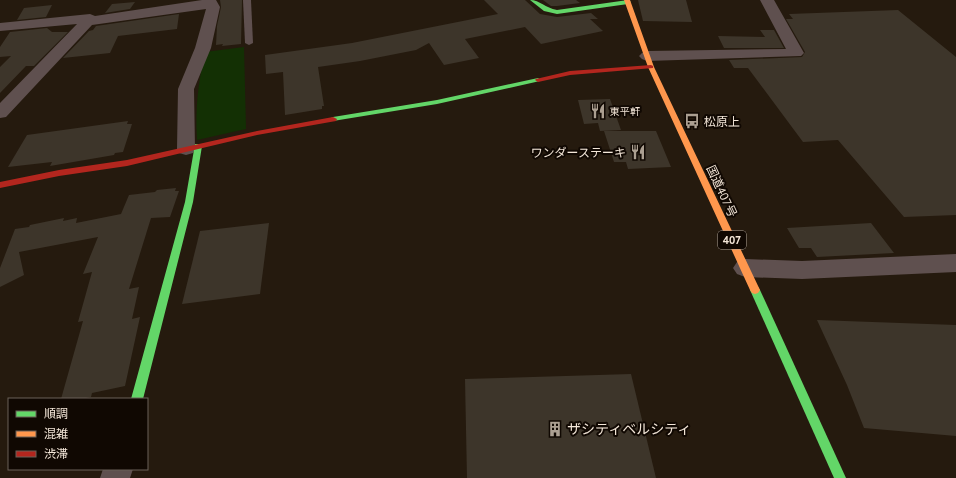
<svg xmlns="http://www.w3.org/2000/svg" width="956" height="478" font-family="'PT Sans','Noto Sans JP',sans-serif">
<rect width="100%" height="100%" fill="#251a0e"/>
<path fill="#133004" d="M244,47L246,129L197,140C195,107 198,85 205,52Z"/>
<g fill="#3d352a">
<polygon points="220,0 242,0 241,44 222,46 223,44 216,45 217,26 221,7"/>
<polygon points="484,0 525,0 540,14 557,17 591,13 598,19 590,19 603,31 541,44 525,27 465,39 479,58 444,65 429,43 416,50 360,61 318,67 324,106 322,106 322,109 285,115 283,72 266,74 265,55 352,43 498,14"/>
<polygon points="543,0 576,0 580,3 557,6 551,6"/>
<polygon points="638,0 686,0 692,22 643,21"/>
<polygon points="135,2 130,9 105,13 112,4"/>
<polygon points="52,5 46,17 17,20 24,8"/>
<polygon points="898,10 956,57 956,215 904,217 838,140 803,142 748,68 734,68 729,60 802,57 805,52 786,19 793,19 789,14"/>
<polygon points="179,14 177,29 118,36 110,53 63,58 89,31 93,30 96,26"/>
<polygon points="47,28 52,32 68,32 34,66 26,66 0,93 0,67 11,56 0,57 0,47 10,32"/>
<polygon points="760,30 774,30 784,48 724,48 718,36 765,37"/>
<polygon points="610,99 621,130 600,131 598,123 584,124 578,100"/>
<polygon points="128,121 127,124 132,124 123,152 115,153 114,155 50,166 52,162 8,167 27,135"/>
<polygon points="604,131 656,131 671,167 628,169 626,162 614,162"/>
<polygon points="176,188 175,191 179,191 170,217 151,218 129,289 139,287 132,319 140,317 125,386 92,393 91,397 81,399 61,399 83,321 78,322 92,272 83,274 98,237 19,252 24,275 0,287 0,268 15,229 29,227 30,225 64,218 63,221 77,218 76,223 121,214 129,195 155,192 157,190"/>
<polygon points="269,223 260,294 182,304 200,231"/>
<polygon points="871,223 894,253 817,257 811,248 799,248 787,228"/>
<polygon points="817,320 956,325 956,436 864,428 847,385"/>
<polygon points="631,374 656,478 467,478 465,379"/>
</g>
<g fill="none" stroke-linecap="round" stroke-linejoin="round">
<polygon fill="#5f504f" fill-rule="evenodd" points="243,0 251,0 253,43 249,45 245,43"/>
<g fill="#5f504f" fill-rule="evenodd">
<polygon points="202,0 216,0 220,7 211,48 194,89 195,149 193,153 186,155 179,153 177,149 178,89 195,48 206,9 92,25 6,117 0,118 0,103 77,24 0,31 0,23 90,14 95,16"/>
<polygon points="760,0 774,0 804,53 801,56 647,61 642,59 639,56 642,53 647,51 786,49"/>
<polygon points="956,254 956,272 802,279 745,277 737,274 733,268 737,262 745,259 802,261"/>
<polygon points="103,469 133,469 130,478 100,478"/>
</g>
<g fill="#63d668" fill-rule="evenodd">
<path d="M530,0C540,0 545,8 557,10L628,0L631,2L628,4L557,14L544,11Z"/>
<polygon points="538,78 541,80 540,81 437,104 333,121 329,119 333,117 437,100"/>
<polygon points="195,144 198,144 202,146 193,202 143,399 131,399 185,202"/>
<polygon points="755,286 758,287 760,290 846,478 834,478 750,290 752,287"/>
</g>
<polygon fill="#ff974d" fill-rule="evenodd" points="624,0 630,0 654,67 760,290 758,293 755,294 752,293 750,290 648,67"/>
<g fill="#b3261e" fill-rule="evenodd">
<polygon points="651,65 653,66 653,68 570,75 538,82 535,80 536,79 570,71"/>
<polygon points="333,117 337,119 336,121 257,135 127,166 59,176 0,188 0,182 59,170 127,160 257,131"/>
</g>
</g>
<defs>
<g id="restaurant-bare" transform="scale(1.2)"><path d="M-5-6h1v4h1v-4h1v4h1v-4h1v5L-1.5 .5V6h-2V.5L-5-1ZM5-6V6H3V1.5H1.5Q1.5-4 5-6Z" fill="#ab9f91" stroke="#100802" stroke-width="2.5" paint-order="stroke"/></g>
<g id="bus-bare" transform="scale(1.2)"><path d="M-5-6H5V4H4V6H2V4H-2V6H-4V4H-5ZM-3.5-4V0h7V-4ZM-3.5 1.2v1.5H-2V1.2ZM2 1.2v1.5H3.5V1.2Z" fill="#ab9f91" stroke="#100802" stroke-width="2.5" paint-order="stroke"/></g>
<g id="building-bare" transform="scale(1.2)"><path d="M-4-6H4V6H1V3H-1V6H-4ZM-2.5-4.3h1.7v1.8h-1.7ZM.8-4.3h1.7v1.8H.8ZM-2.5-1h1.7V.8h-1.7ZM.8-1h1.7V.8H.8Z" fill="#ab9f91" stroke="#100802" stroke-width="2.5" paint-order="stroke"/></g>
</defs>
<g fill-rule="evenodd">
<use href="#restaurant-bare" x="598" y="111"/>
<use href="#bus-bare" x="692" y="121"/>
<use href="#restaurant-bare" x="638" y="152"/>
<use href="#building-bare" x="555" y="429"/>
</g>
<g text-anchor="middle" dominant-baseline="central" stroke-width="4" stroke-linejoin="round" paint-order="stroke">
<g font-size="10" fill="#f3e6d8" stroke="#100802" text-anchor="start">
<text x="610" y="111">東平軒</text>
</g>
<rect fill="#100802" stroke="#afa398" stroke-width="1" x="718" y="231" width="28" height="18" rx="3"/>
<g font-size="11" font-weight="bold" fill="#f3e6d8">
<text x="732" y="240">407</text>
</g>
<g font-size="12" fill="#f3e6d8" stroke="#100802" text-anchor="start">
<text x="704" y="121">松原上</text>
<text x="626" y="152" text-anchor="end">ワンダーステーキ</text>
</g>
<g font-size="12" fill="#f3e6d8" stroke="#100802">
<text transform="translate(722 191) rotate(65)">国道407号</text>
</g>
<g font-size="14" fill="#f3e6d8" stroke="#100802" text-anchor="start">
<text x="567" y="429">ザシティベルシティ</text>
</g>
</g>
<rect x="8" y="398" width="140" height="72" fill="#100802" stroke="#6b6158"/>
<rect x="16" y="411" width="20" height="6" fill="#63d668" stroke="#6b6158"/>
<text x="44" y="418" font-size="12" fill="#f3e6d8">順調</text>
<rect x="16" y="431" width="20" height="6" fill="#ff974d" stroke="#6b6158"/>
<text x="44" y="438" font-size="12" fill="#f3e6d8">混雑</text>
<rect x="16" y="451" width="20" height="6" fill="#b3261e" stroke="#6b6158"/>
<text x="44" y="458" font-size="12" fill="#f3e6d8">渋滞</text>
</svg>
